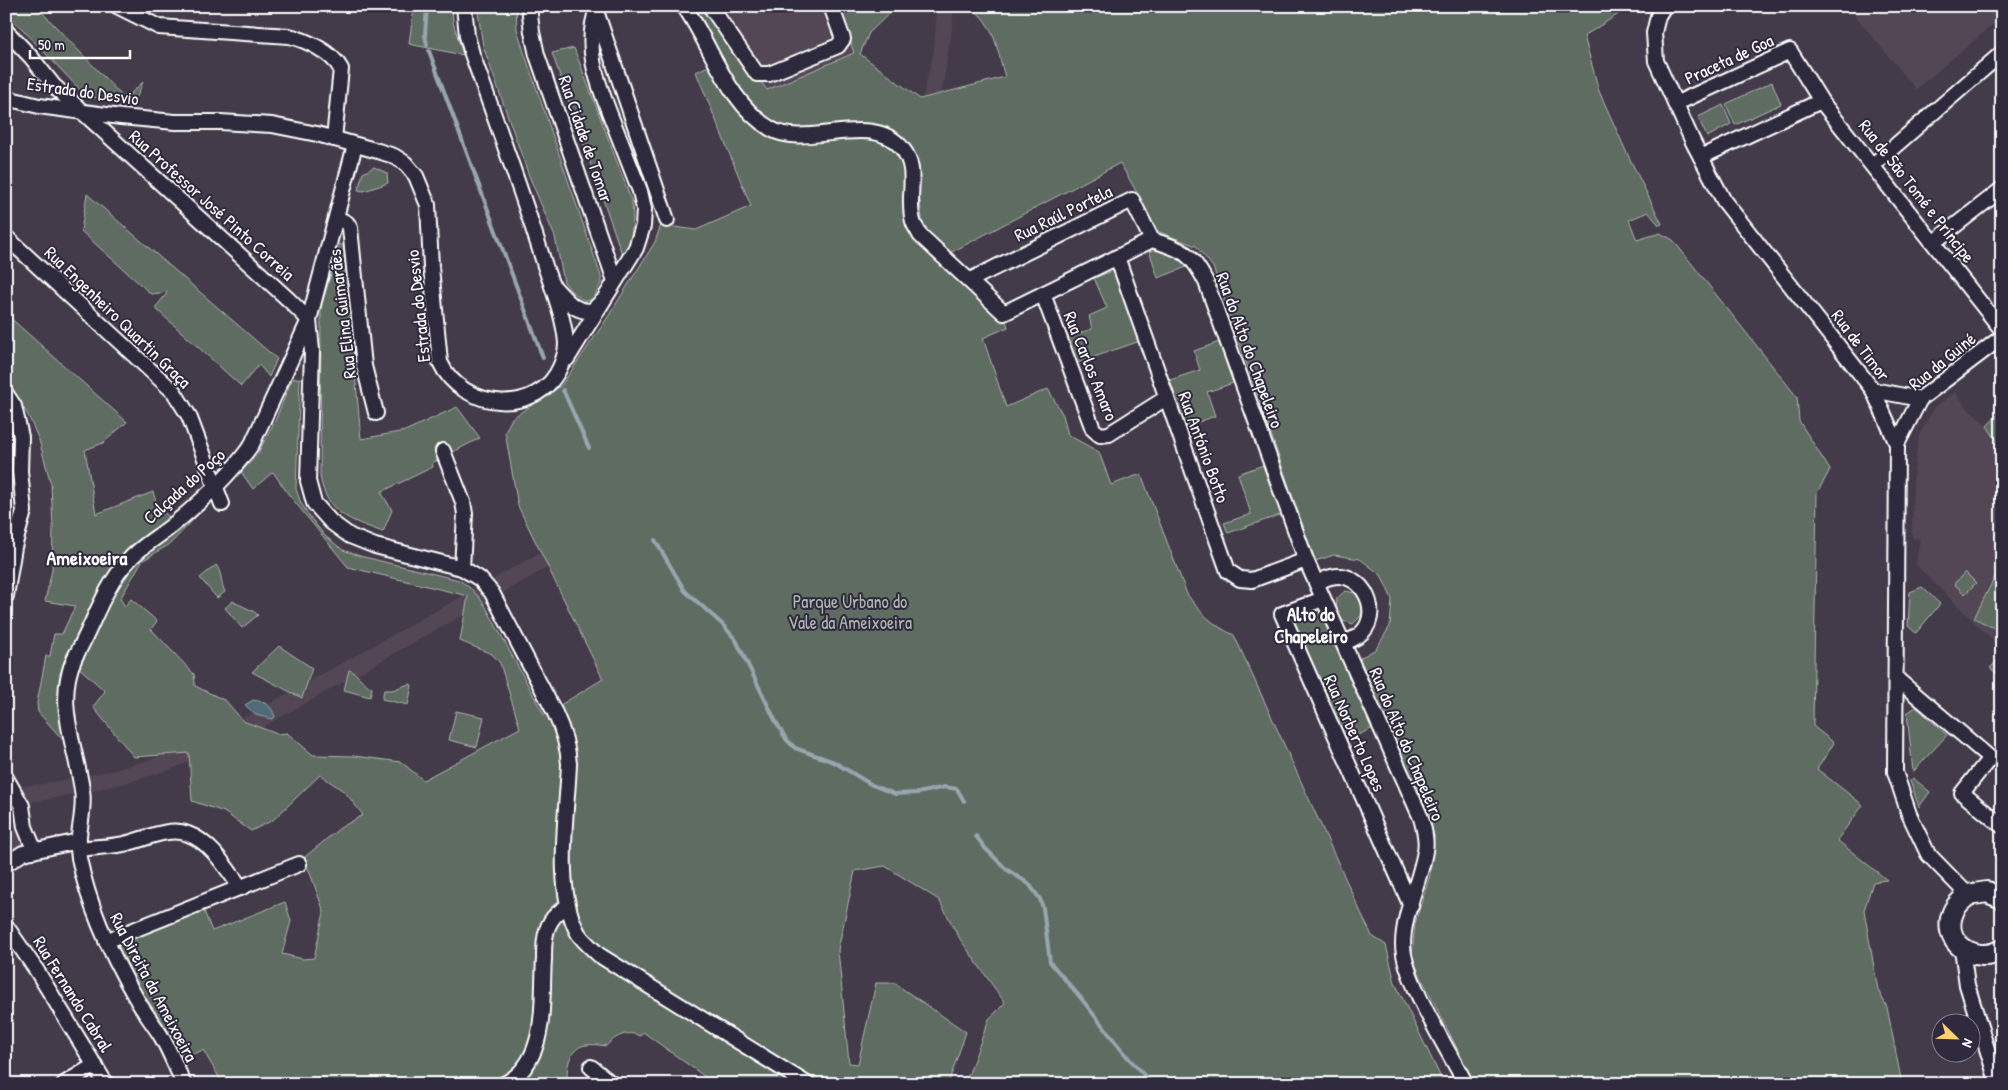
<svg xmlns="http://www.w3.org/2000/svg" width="2008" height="1090" font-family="'Patrick Hand',sans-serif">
<rect width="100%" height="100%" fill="#443b4a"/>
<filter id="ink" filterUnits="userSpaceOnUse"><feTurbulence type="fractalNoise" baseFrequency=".02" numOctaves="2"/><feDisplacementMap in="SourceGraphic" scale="10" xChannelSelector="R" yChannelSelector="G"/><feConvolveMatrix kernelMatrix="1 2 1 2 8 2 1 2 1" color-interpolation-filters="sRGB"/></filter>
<g filter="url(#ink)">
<g fill="#534754">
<polygon points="840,6 854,53 766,90 703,7"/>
<polygon points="937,6 953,6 953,21 943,85 934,121 582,548 256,731 196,759 166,771 119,785 44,800 11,804 17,810 27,844 6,859 6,788 42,784 115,770 161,756 220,731 574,534 918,116 934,50"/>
<polygon points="1847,6 2002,6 2002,17 1916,89"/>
<polygon points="1955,392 1968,409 1987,426 2002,449 2002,639 1998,645 1916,565 1920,539 1912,538 1913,478 1919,436 1934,408"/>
</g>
<g fill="#5f6c62" stroke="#afb6b0">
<polygon points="6,6 36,6 123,97 128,96 143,82 134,104 131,106 85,95 6,12"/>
<polygon points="414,6 452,6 453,22 463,55 409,44"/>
<polygon points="477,6 516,6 517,29 525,55 601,276 601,283 593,299 585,301 571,291 564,282 555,237 529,176 483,46"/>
<path d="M840,6H897L869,33L860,54L920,99L1005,77C996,46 996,27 970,6H1631L1584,36L1599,91L1625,149L1662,224L1659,225L1648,212L1629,220L1637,240L1660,233L1673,240L1797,397L1799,421L1830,470L1817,493L1813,726L1834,743L1817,769L1863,805L1837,840L1887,880L1873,882L1864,910L1878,990L1887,1007L1902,1084H1475L1420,975L1412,956L1415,923L1430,875L1434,836L1429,818L1387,725L1360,658L1376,649L1390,626L1392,599L1381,575L1360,559L1334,555L1315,561L1213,267L1196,246L1154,230L1136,191L1120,163L950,253L923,228L916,164L889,131L789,130L768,120L755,109L739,89L694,11L703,7L767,90L854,53Z"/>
<path d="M574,48L632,202C634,219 632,233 628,250L622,254L552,53Z"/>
<path d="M712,64L741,111L771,137L789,141L858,130L900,146L914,224L1004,313L1008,327L983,338L1006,407L1048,389L1063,415L1068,435L1099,452L1111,485L1141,474L1187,594C1199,612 1214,626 1234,635L1362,915L1372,936L1386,945L1395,983L1444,1084H965L989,1019L1005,1003L960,939L939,900L885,866L855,871L838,950L849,1063L858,1064L876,983H894L966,1032L948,1084H715L643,1032L640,1036C627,1030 616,1036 606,1046C600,1045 593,1044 586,1045C569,1047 565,1070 568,1084H223L203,1050L178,1060L113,943L204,911L212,931L285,902L291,921L282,954L303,959L314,958L324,912L309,870L300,861L340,828L363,815L345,792L320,775L273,820L251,831L224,812L192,801L189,753L134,757L93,707L105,691L76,665L62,672L59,712L66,740H63L38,712L37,703L46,656H50L54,634H62L75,606L45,601L52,570L53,528L51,484L39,440L28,415L16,396L6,384V314L127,422L103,443L85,450L96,514L153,492L158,508L178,524L191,514L195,518L170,544L142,561L120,599L125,606L131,599L157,621L151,629L194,674L195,686L226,701L243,721L277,734L287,733L313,755L354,756L401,762L423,780L520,728L500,663L492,654L460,641L468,596L348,567L289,495L273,472L253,489L241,472L257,455L275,421L292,379L300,378L296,489L301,503L310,517L325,536L343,550L360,556L459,580C471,587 478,595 486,607L544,715L603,679L518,506L505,432L512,418L561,386L604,323L655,242L661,225L696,230L751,206L696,72Z"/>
<polygon points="1772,82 1781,104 1735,125 1726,104"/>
<polygon points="1723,105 1731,124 1707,137 1698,117"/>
<polygon points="374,167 387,173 388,183 364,191 358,190 363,173"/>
<polygon points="87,194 277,359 269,377 259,365 241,386 155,308 168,292 151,294 81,231"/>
<path d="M340,244L344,247L361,439L405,431L457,407L480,438L432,463L433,467L381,492L392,510L383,532C350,520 326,514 320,476L321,307Z"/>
<polygon points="1159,249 1173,252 1192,265 1158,278 1149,250"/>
<polygon points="1115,270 1140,341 1077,363 1067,337 1092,329 1089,316 1107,308 1094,278"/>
<polygon points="1219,342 1233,383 1207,392 1215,416 1185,427 1170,380 1200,370 1194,351"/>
<polygon points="2000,412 2002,414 2002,449 1987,426"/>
<polygon points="1266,464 1283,514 1228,533 1224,523 1251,514 1238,474"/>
<path d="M216,565C222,572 221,584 225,592L217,598L200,578Z"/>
<polygon points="2000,567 2002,568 2002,632 1974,618"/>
<polygon points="1965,572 1976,583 1965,594 1954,584"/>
<polygon points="1922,587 1940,604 1916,633 1908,626 1910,592"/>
<polygon points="1345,591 1355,593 1362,604 1361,616 1353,624 1343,621 1336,611 1337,598"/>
<path d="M233,601C240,606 254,610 258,615L242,628L225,608Z"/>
<polygon points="1318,606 1373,728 1345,741 1293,627 1295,617"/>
<polygon points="279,646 312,668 302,698 252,672"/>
<polygon points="2002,656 2002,709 1998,706 2000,676 1990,668"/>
<path d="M349,670C356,672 363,683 372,688L370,697L344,690Z"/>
<polygon points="409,684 412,685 408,705 382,699 384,690 392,690"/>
<polygon points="1916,707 1947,735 1913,772 1907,713"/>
<polygon points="456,711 484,717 477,747 449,740"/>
<polygon points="1913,778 1930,792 1919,807 1910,781"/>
</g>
<path fill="#516a79" stroke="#97a6af" d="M253,700C265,702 271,704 275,717L272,719L256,715L245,705Z"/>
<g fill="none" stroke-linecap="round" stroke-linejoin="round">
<g stroke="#97a6af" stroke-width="4">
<polyline points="427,6 425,35 427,45"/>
<polyline points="429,51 543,358"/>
<polyline points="563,390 589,448"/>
<polyline points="655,540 685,591 722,624 736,640 775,720 786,739 795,748 834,762 872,785 895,794 918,793 945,787 957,789 964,801"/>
<polyline points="976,836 985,848 1006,869 1029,884 1040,899 1043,908 1050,962 1080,997 1124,1053 1152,1084"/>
</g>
<g stroke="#fff" stroke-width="18">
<g id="street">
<path d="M117,6L159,27L289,36C306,40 332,52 341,69L334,139"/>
<polyline points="529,6 532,32 537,55 615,281"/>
<path d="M684,6C712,46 727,103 771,129C806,150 871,110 902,148C920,170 906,197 913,221C914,226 918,230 920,235L1004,313L1152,240C1183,250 1191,252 1206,282L1306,560L1421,818C1424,829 1427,840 1425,851C1420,882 1403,913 1403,945C1403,978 1449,1052 1466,1084"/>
<polyline points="710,6 757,74 769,74 838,46 843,39 831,6"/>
<polyline points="1664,6 1658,16 1654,33 1656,61 1693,142 1724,201 1873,390 1897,444 1895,772 1909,814 1928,854 1968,895"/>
<polyline points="596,11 667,220"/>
<path d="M6,31L31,57L54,86L289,300L309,320L312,351L308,481L314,503L331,522L350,536L375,546L462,568L480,579L492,593L555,713C563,730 568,745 569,764C567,814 554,889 578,933C583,941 593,949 599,955L807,1084"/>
<path d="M6,98L39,106L121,117L175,122H220L272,125L317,134L378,151L394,156L405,163L416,176L428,205L431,267L440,362C462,411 540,417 561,365C564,358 566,350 566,343C564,317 553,290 545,266C523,194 497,124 472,54L467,36L464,6"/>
<polyline points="1675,104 1790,51 1821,101 2002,330"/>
<polyline points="1701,157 1821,101"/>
<polyline points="1873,165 2002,53"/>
<polyline points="337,218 347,223 350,228 364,366 376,413"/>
<polyline points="6,237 174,392 189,416 222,504"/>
<polyline points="1934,242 2002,189"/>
<polyline points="1117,257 1228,571 1240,579 1252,580 1306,560"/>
<polyline points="970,280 1132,200 1152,240"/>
<path d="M554,287C564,297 576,315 593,310L600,303"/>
<polyline points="1043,294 1093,429 1100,435 1109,434 1166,398"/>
<path d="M567,359L636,248L643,226L644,209L640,191C631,168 622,145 613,122C598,84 582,47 598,6"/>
<polyline points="1873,390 1920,399"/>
<polyline points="6,394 14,406 21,437 20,471 24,511 14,547 6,596"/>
<polyline points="1897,444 1920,399 2002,337"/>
<polyline points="443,451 463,502 465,514 462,568"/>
<path d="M1317,583C1321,581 1326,578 1331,577C1364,569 1385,617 1358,636C1354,639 1348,641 1344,643"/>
<polyline points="1323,599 1282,614 1411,906"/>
<polyline points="1897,679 1990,758 1962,793 2002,826"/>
<polyline points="6,778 22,806 25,827 32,844 33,851"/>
<path d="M78,849C93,847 109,847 124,844C144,840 168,826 188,834C211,842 227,869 241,888"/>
<polyline points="6,864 23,853 79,841"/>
<polyline points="6,926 37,971 106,1084"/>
<polyline points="106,941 299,864"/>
<polyline points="1962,948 1967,985 1998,1084"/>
<polyline points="591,1067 612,1084"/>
<polyline points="64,1084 95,1065"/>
<path d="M184,1084C176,1068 170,1051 161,1036C153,1023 143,1011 136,998C111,955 89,908 79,858C75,836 86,813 82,790C76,746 54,701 75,657C93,626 103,588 128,561C140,547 155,539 169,528C200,503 230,476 252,444L309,320L355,145"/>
<path d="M504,1084C549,1062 541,1001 544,959C544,947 544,932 551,921C555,914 561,910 568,906"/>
</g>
</g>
<g stroke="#fff" stroke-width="24">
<path id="secondary" d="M2002,898L1987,892L1968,895C1963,899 1957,904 1954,910C1939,941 1974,966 2002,950"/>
</g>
<use href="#street" stroke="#2f2a3d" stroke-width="14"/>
<use href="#secondary" stroke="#2f2a3d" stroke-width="20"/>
</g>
</g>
<g text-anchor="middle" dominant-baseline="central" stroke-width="4" stroke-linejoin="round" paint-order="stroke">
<g font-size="18" fill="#fff" stroke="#2f2a3d">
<text transform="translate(1729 59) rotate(-25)">Praceta de Goa</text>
<text transform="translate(83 91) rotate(8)">Estrada do Desvio</text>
<text transform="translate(586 139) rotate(71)">Rua Cidade de Tomar</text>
<text transform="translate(1917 191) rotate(52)">Rua de São Tomé e Príncipe</text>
<text transform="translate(212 205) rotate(42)">Rua Professor José Pinto Correia</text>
<text transform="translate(1063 213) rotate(-26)">Rua Raúl Portela</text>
<text transform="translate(418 306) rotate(-96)">Estrada do Desvio</text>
<text transform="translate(342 314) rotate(-97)">Rua Elina Guimarães</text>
<text transform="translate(118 317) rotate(44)">Rua Engenheiro Quartin Graça</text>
<text transform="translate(1861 345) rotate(53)">Rua de Timor</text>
<text transform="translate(1250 350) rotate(70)">Rua do Alto do Chapeleiro</text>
<text transform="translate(1942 361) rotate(-39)">Rua da Guiné</text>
<text transform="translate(1091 366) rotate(68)">Rua Carlos Amaro</text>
<text transform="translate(1204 447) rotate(70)">Rua António Botto</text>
<text transform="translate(184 486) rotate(-42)">Calçada do Poço</text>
<text transform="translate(1355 733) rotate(66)">Rua Norberto Lopes</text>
<text transform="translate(1407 744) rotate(67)">Rua do Alto do Chapeleiro</text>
<text transform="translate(154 987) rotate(62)">Rua Direita da Ameixoeira</text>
<text transform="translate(73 994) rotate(58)">Rua Fernando Cabral</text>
</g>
<g font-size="18" fill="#afb6b0" stroke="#2f2a3d">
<text x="850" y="601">Parque Urbano do<tspan x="850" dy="21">Vale da Ameixoeira</tspan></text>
</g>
<g font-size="19" font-weight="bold" fill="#fff" stroke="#2f2a3d">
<text x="1311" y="614">Alto do<tspan x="1311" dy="22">Chapeleiro</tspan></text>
</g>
<g font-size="20" font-weight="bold" fill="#fff" stroke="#2f2a3d">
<text x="87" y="557">Ameixoeira</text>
</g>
</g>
<rect width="2008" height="1090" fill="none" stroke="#2f2a3d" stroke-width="25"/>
<rect x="12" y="12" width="1983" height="1065" fill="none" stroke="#fff" stroke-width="2" filter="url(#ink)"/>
<g transform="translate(1956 1038) rotate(113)"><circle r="24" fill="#2f2a3d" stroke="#827f8b"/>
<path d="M0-4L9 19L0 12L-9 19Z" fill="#ffd166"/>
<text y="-8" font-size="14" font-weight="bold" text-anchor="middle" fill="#ffffff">N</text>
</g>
<path d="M30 50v8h100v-8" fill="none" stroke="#ffffff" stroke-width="2.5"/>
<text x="38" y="50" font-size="15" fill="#ffffff" stroke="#2f2a3d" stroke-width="4" paint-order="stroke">50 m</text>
</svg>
